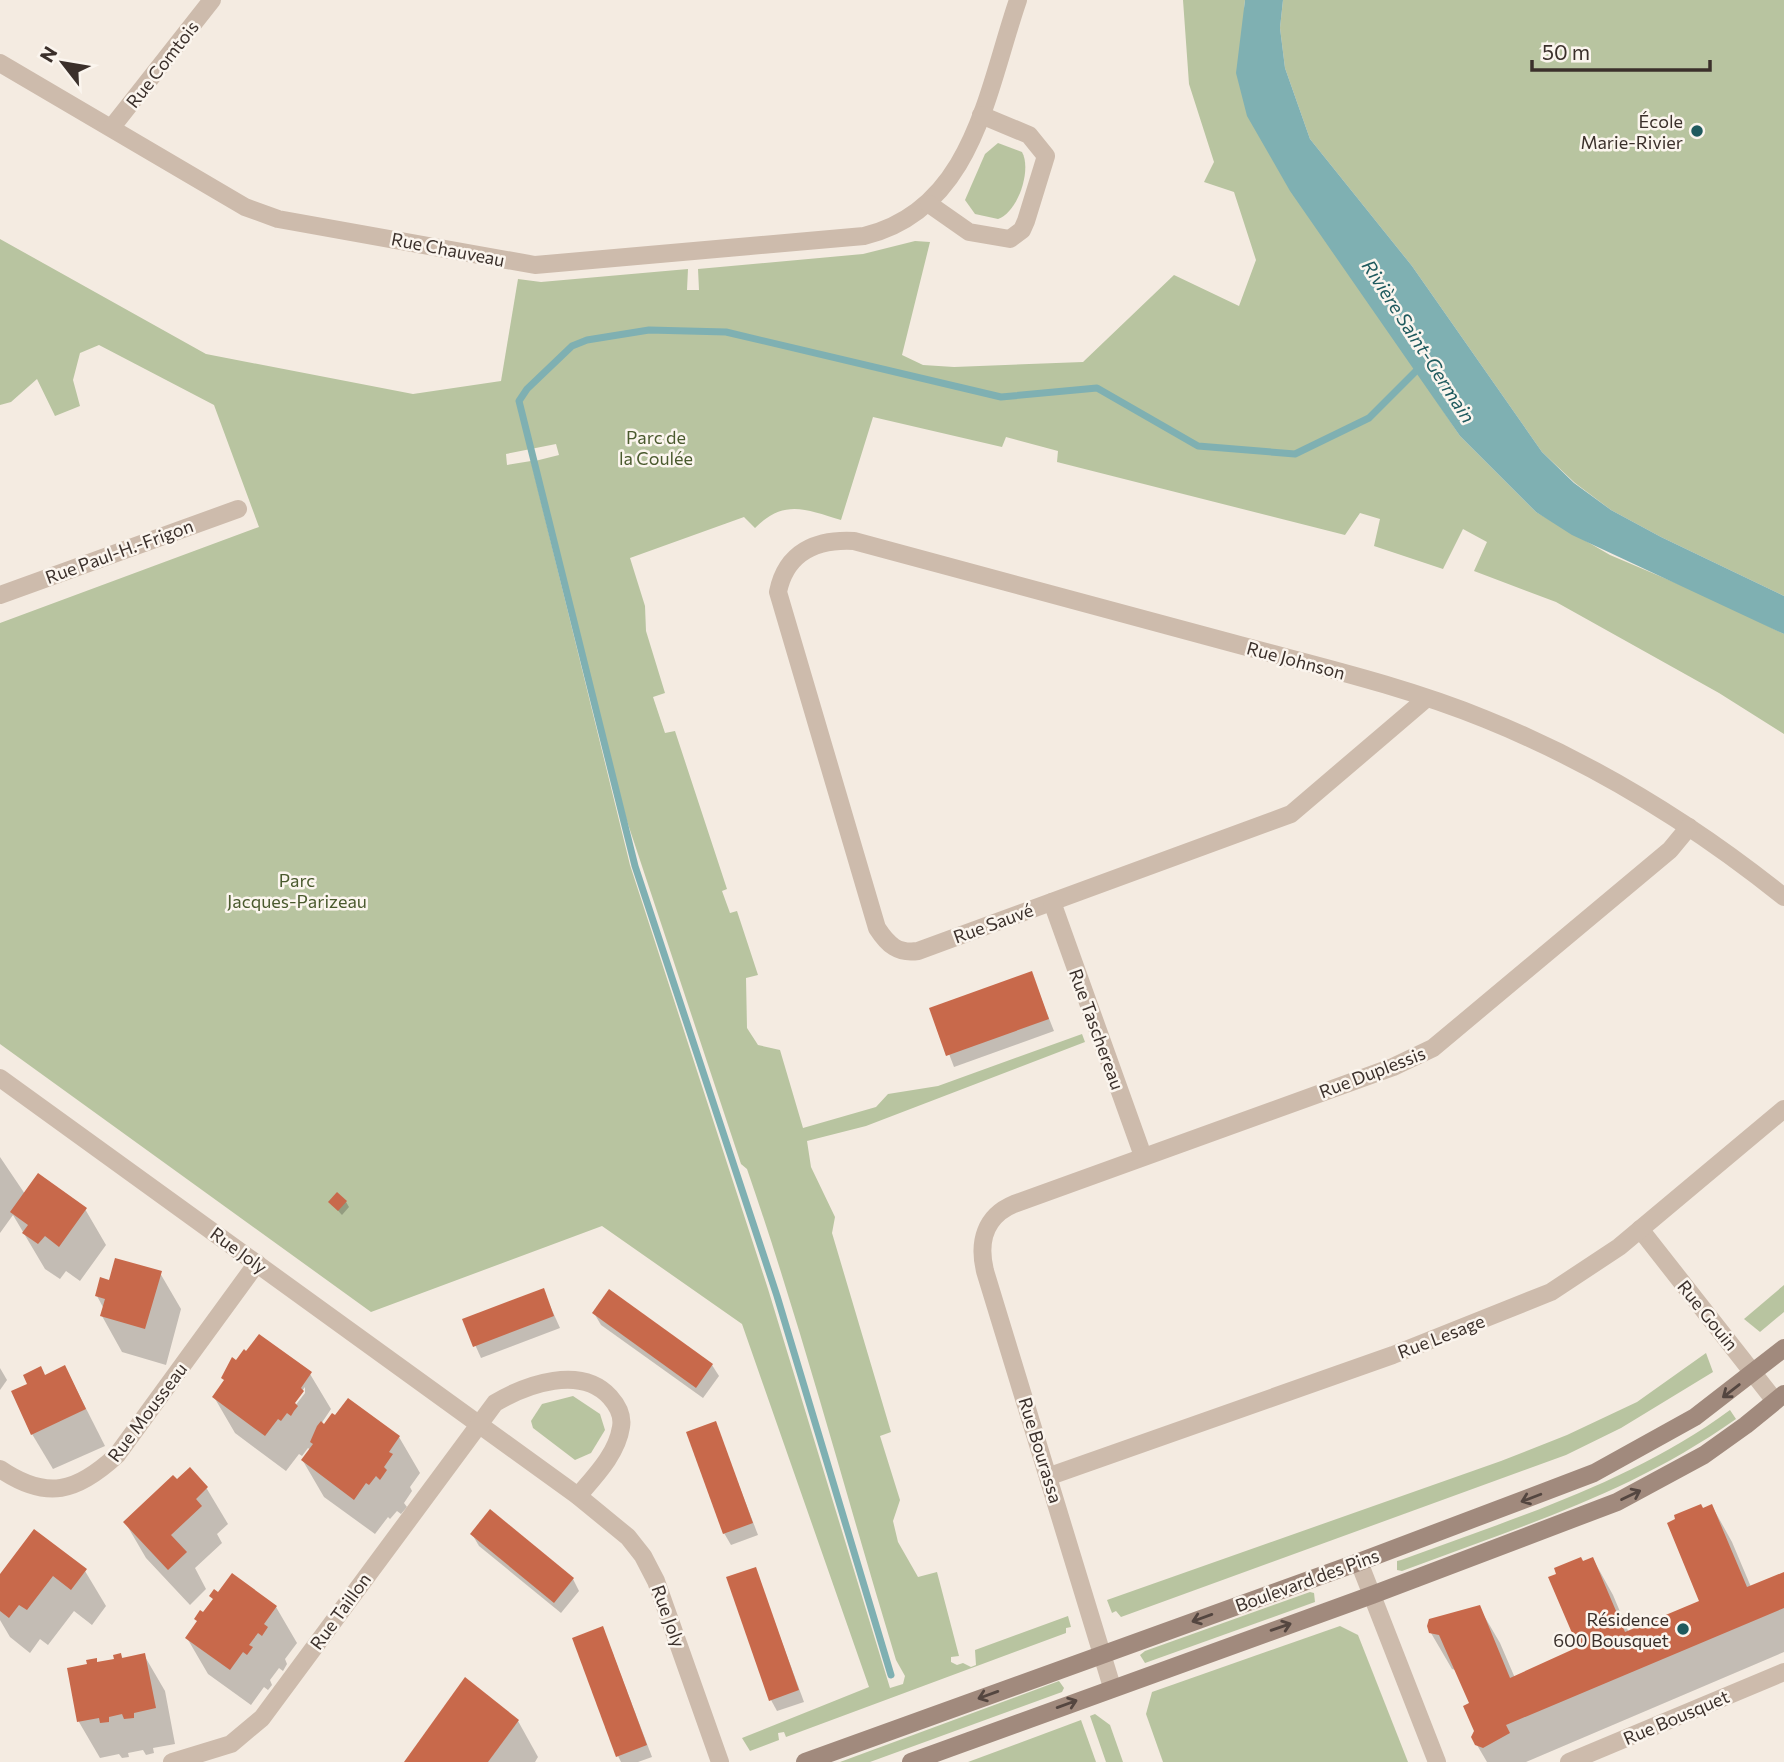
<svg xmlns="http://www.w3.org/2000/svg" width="1784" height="1762" font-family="Commissioner,sans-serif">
<rect width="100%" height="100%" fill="#f4ebe1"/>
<g fill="#b8c4a0" fill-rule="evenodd">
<path d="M1183,0H1245L1244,8L1425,384L1460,436L1536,512L1610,555L1716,600L1784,634V734L1719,693L1556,602L1474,571L1487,542L1463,529L1443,569L1374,546L1380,519L1360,513L1345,535L1057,462L1058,451L1006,437L1002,447L873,417L841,520C805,509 784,499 755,528L744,517L630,558L645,606L646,631L665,693L653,697L665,733L675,731L727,889L722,891L730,913L737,911L758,975L746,978L747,1028L758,1045L780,1050L803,1128L876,1107L888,1094L938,1086L1082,1034L1085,1042L866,1126L807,1141L811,1167L835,1217L832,1233L891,1432L880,1436L900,1500L893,1521L898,1542L918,1577L937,1572L959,1656L951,1657V1662L957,1665L963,1663L971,1667L976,1665L975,1650L1068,1616L1071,1627L1066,1628V1633L786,1737L784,1732L778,1733L779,1740L750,1751L742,1738L869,1687L742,1324L602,1226L371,1312L0,1044V623L259,527L214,405L99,345L80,353L73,380L80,406L55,416L37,379L11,402L0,405V239L206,354L413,394L501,381L518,279L541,282L688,269L687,290H699L698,269L863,254L915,241L930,242L902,355L923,365L954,367L1083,362L1174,275L1239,306L1256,260L1234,192L1204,182L1214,162L1189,84ZM556,444L559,455L535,461L626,818L741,1164L747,1169C803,1331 846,1496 896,1660L905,1676L903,1684L890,1688L768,1289L630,865L531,461L507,465L506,454Z"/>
<polygon points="1283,0 1784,0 1784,596 1661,537 1611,510 1575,483 1542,452 1412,266 1310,139 1285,68 1280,28"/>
<path d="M998,143L1022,152C1032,170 1018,212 998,219L975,214L965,200L985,154Z"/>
<polygon points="1784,1285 1784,1312 1760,1332 1744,1319"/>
<polygon points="1706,1353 1713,1372 1621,1428 1566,1455 1121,1617 1116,1611 1112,1613 1107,1600 1501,1461 1567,1435 1637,1402"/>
<polygon points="573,1396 600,1414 605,1430 591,1453 575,1460 533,1428 531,1421 542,1404"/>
<path d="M1730,1410L1736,1419C1628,1495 1523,1525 1402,1571L1397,1570V1561L1401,1560C1515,1518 1632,1482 1730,1410Z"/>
<polygon points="1310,1592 1314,1593 1315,1602 1145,1663 1140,1655 1145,1651"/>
<polygon points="1340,1626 1358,1635 1408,1762 1163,1762 1146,1714 1152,1692"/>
<polygon points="1059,1681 1064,1688 1062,1692 870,1762 840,1762"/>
<polygon points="1095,1714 1110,1725 1123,1762 1106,1762 1090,1716"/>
<polygon points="1081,1720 1096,1762 968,1762"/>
</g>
<polygon fill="#7fb0b2" points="1245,0 1283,0 1280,28 1285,68 1310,139 1412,266 1542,452 1574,483 1611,510 1661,537 1784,596 1784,634 1572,535 1536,512 1460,436 1290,191 1247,116 1236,73"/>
<g fill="#0003" fill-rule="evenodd">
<polygon points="1031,973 1054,1031 954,1067 932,1009"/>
<polygon points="0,1157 25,1194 85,1209 106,1245 80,1281 66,1271 60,1279 45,1269 13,1215 0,1233"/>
<polygon points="330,1202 346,1202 349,1207 342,1215"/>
<polygon points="160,1273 181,1309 166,1365 122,1352 102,1316 104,1309 97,1296 110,1282"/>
<polygon points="543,1290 560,1328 481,1358 464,1320"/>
<polygon points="594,1313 712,1365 719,1376 703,1398 601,1325"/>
<polygon points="65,1367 105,1446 53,1469 32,1434 45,1377"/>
<polygon points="0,1368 7,1380 0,1390"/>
<path d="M310,1374L331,1409L321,1424L399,1437L420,1473L410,1487L412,1491L404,1503L407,1507L401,1514L397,1511L390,1519L388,1517L375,1534L324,1497L303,1461L311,1450L308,1448L302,1456L299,1454L286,1471L235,1433L214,1397ZM305,1387V1393L291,1411L288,1409Z"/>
<polygon points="715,1423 758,1535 731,1545 724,1533"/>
<polygon points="189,1470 207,1489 228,1524 217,1534 222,1543 195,1568 206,1589 190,1605 146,1558 125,1522"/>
<polygon points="1712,1506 1732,1542 1751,1587 1784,1573 1784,1652 1526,1762 1487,1762 1477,1745 1472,1704 1456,1670 1452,1669 1431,1633 1479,1607 1500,1643 1515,1678 1580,1648 1583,1563 1593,1559 1613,1595 1629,1633 1701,1602 1703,1510"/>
<polygon points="472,1534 573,1579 579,1591 561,1613 479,1546"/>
<polygon points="755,1569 804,1702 777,1711 771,1700"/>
<polygon points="85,1571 106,1606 92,1625 74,1611 48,1645 40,1639 30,1653 10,1637 0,1620 0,1577"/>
<polygon points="212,1596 276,1607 297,1643 285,1659 287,1664 283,1671 279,1668 270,1680 272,1685 268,1690 264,1687 251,1705 208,1674 187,1638 198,1623 196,1619 203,1615 214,1601"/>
<polygon points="603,1628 652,1757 638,1762 621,1762 618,1756"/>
<polygon points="121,1655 123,1659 144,1655 165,1691 175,1744 153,1748 154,1753 146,1755 143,1750 128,1753 129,1757 122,1758 119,1754 100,1758 79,1722 69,1670 116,1660"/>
<polygon points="518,1721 538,1757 535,1762 406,1762"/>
</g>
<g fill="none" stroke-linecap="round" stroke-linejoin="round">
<polyline stroke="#7fb0b2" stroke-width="7" points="891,1675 777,1296 635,866 519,401 527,389 572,346 587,340 649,330 726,332 1001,397 1097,388 1198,446 1295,454 1369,418 1420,367"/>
</g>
<g fill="#c8694b">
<polygon points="1032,971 1049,1019 946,1056 929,1008"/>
<polygon points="38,1173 87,1208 59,1247 45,1236 38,1244 22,1233 28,1225 10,1212"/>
<polygon points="337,1192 347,1201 338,1211 328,1202"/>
<polygon points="115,1258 162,1271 145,1329 100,1316 105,1299 95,1296 100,1277 109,1280"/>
<polygon points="544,1288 554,1316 473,1347 462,1319"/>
<polygon points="609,1289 713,1364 696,1388 592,1313"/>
<polygon points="259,1334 312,1372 301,1388 304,1391 295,1403 298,1406 294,1411 291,1416 287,1413 281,1421 278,1419 265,1436 212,1397 224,1380 221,1378 232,1357 236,1360 244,1349 246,1351"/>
<polygon points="65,1365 86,1409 31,1435 11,1391 27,1384 23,1375 41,1366 45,1375"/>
<polygon points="348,1398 400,1436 389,1452 393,1454 384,1467 387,1470 380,1480 376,1476 369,1485 366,1483 354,1500 301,1460 313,1444 310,1442 317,1426 321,1421 324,1424 332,1413 335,1415"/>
<polygon points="716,1421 753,1523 723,1534 686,1432"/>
<polygon points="190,1467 208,1487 196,1499 202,1506 171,1535 187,1552 168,1570 123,1522 173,1475 177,1479"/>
<polygon points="1701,1504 1703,1508 1712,1504 1747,1587 1784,1572 1784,1608 1506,1725 1510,1733 1483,1748 1475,1745 1471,1737 1474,1731 1463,1706 1469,1703 1439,1635 1429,1633 1427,1626 1429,1619 1480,1605 1510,1678 1578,1647 1548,1577 1556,1574 1554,1568 1581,1557 1583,1561 1593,1557 1625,1632 1699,1601 1667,1523 1675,1519 1674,1515"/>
<polygon points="490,1509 574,1578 554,1603 470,1534"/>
<polygon points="34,1529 87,1569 71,1590 53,1576 27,1610 19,1605 9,1618 0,1611 0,1574"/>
<polygon points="756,1567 799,1690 769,1701 726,1577"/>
<polygon points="232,1573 277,1606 264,1624 268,1627 262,1636 258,1633 249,1645 253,1647 247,1655 243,1652 230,1670 185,1638 197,1621 194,1619 200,1610 203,1612 213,1599 209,1596 214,1589 218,1592"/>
<polygon points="603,1626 647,1745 616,1757 572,1638"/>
<polygon points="121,1653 122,1658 145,1653 156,1708 134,1713 134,1718 124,1719 122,1714 109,1717 109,1722 100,1723 99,1718 77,1722 67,1668 87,1664 86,1660 97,1658 97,1662 114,1659 113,1655"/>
<polygon points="465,1677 519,1720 488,1762 404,1762"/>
</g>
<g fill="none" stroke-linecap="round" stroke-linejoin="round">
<g stroke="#cdbbac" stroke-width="18">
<path d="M0,63L245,207L278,219L535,265L864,236C973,210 987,90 1018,0"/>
<polyline points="112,127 212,0"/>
<polyline points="929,204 969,232 1010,239 1022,230 1026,221 1046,156 1029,135 981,115"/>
<polyline points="0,595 238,509"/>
<path d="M1427,698L1291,814L918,951C898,954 888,945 877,928L778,592C786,552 816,539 854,541C980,575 1106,609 1232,643C1317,666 1404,686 1485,719C1594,763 1693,824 1784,897"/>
<polyline points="1052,902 1143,1156"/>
<polyline points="0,1078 578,1496 628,1537 643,1556 656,1581 720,1762"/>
<polyline points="1640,1229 1775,1401"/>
<path d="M0,1469C47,1501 77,1492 117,1455L257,1263"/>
<polyline points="1050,1476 1393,1355 1551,1292 1619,1247 1784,1109"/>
<polyline points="1359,1562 1437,1762"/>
<path d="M1112,1687L985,1271C978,1242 985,1216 1014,1204L1393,1067L1433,1048L1670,850L1689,827"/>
<path d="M172,1762L231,1744L262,1718L495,1403C527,1384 581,1365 610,1397C618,1406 623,1416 621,1427C617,1454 595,1476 578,1496"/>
<polyline points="1569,1762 1784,1672"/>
</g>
<g stroke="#a18a7d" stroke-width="18">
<polyline points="805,1762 1359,1562 1594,1473 1695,1417 1784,1348"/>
<polyline points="911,1762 1372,1595 1617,1502 1704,1455 1746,1425 1784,1394"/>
</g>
</g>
<defs><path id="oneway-shaft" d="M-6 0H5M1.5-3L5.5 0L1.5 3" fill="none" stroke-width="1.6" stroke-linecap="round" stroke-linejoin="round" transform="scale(1.75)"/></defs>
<g stroke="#544640">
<use href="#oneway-shaft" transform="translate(1731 1391) rotate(142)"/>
<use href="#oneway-shaft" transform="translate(1631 1495) rotate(-26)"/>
<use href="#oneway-shaft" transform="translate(1531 1498) rotate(159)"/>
<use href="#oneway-shaft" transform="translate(1202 1618) rotate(160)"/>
<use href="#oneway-shaft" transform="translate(1281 1627) rotate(-19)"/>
<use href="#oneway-shaft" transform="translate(988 1695) rotate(160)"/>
<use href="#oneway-shaft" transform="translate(1067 1704) rotate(-20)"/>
</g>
<g fill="#1f5a5e" stroke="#fbf5ee" stroke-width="2.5">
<circle cx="1697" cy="131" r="7"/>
<circle cx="1683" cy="1629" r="7"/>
</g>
<g text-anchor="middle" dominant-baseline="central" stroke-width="5" stroke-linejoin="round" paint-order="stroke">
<g font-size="18" fill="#3b302b" stroke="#fbf5ee">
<text transform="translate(162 64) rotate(-52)">Rue Comtois</text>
<text transform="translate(448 249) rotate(11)">Rue Chauveau</text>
<text transform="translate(119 551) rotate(-20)">Rue Paul-H.-Frigon</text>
<text transform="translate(1296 660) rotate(15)">Rue Johnson</text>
<text transform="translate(993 923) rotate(-20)">Rue Sauvé</text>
<text transform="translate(1097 1029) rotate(70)">Rue Taschereau</text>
<text transform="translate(1372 1072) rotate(-21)">Rue Duplessis</text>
<text transform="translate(239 1250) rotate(36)">Rue Joly</text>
<text transform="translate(1708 1315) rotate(51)">Rue Gouin</text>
<text transform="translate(1441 1336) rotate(-21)">Rue Lesage</text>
<text transform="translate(147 1412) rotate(-53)">Rue Mousseau</text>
<text transform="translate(1041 1450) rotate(73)">Rue Bourassa</text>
<text transform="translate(1307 1580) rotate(-20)">Boulevard des Pins</text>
<text transform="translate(340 1611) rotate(-54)">Rue Taillon</text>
<text transform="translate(669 1616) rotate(70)">Rue Joly</text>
<text transform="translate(1676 1717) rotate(-23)">Rue Bousquet</text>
</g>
<g font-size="18" fill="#3b302b" stroke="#fbf5ee" text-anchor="end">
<text x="1683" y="121">École<tspan x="1683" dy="21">Marie-Rivier</tspan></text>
<text x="1669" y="1619">Résidence<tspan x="1669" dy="21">600 Bousquet</tspan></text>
</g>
<g font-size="18" fill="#4a5a2e" stroke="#fbf5ee">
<text x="656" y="437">Parc de<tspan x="656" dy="21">la Coulée</tspan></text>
<text x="297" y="880">Parc<tspan x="297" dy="21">Jacques-Parizeau</tspan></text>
</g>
<g font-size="19" font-style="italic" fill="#1f5a5e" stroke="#fbf5ee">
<text transform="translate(1419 341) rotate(57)">Rivière Saint-Germain</text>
</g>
</g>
<g transform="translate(63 63) rotate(301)" stroke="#fbf5ee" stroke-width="5" paint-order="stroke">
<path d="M0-5L12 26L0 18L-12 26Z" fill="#3b302b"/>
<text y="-10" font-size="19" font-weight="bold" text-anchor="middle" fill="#3b302b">N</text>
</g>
<path d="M1532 60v10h178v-10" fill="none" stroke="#3b302b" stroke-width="3.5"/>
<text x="1542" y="60" font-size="21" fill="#3b302b" stroke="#fbf5ee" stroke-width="5" paint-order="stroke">50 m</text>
</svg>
